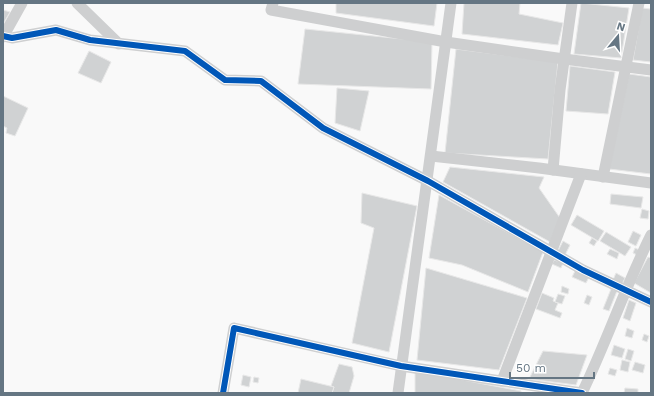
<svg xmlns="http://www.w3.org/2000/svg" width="654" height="396" font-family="'Work Sans',sans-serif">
<rect width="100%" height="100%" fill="#f9f9f9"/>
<g fill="#d0d2d3" stroke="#e8e8e8">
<polygon points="336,3 437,3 434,26 336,13"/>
<polygon points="464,3 520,3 519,14 563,23 558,45 462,34"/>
<polygon points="581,3 629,8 621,58 574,54"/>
<polygon points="642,8 651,9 651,62 633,60"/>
<polygon points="3,10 10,12 3,24"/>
<polygon points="305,29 432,42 431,89 298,84"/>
<polygon points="456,49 558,62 548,159 445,153"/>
<polygon points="89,51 111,62 101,83 78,73"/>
<polygon points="570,66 615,72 608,114 566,111"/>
<polygon points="629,74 651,77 651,174 609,169"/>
<polygon points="337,88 369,91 360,131 335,123"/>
<polygon points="3,96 28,108 15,136 6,133 7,128 3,126"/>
<polygon points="450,167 544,177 539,188 560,218 550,242 443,182"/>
<polygon points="362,193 417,206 389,352 352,343 374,228 361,223"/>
<polygon points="611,194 643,197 641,208 610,204"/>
<polygon points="439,195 543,252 528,292 462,265 429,258"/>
<polygon points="642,209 649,211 648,219 640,218"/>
<polygon points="577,215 604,231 598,241 571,225"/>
<polygon points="633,231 641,235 636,246 628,242"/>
<polygon points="606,232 631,247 625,256 600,241"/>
<polygon points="592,238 597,241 594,246 589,243"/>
<polygon points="563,241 570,245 565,255 558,251"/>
<polygon points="635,248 642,251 639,256 633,253"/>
<polygon points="610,249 619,253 617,259 607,254"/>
<polygon points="648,257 651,258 651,293 634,283"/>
<polygon points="554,260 563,263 561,268 552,264"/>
<polygon points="426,268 527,298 499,370 417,360"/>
<polygon points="575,271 589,277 586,283 572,277"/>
<polygon points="616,273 625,278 622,284 613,280"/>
<polygon points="562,286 569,289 568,294 561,292"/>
<polygon points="611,289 617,291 609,311 603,309"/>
<polygon points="542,293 554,298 553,301 558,303 555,310 562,313 560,318 536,309"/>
<polygon points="558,294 565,296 562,304 555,302"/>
<polygon points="587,295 592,297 589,305 584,303"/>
<polygon points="629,300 636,303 630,321 623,318"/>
<polygon points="627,328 634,331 632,338 625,336"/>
<polygon points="644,334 649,336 647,342 642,340"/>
<polygon points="614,345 625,349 622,358 611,355"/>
<polygon points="628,349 634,351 631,361 625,359"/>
<polygon points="543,351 587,355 576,385 529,379"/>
<polygon points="622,360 630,362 628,372 620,370"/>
<polygon points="635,362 645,365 643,373 632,370"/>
<polygon points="339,364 352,367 354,376 349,393 332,393 334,387 331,386"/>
<polygon points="610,368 617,370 615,376 608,374"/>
<polygon points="415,371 521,391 521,393 415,393"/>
<polygon points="243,375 251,377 249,387 241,385"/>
<polygon points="254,377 259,378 258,383 253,382"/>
<polygon points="301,379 334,387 332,393 298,393"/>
<polygon points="625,388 638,389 638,393 624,393"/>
</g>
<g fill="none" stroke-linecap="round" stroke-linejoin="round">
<g stroke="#cecfd0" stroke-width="11">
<polyline points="77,3 119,44"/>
<polyline points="273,3 271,10 446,42 564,59 651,70"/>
<polyline points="3,36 12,38 56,30 90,40 185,51 225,80 261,81 323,128 428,181 583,270 651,302"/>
<polyline points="3,37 22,3"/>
<polyline points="431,156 539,168 651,183"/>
<polyline points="553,170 560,90 572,3"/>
<polyline points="603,177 639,3"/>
<polyline points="502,381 581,174"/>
<polyline points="223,393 234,328 401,366 582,393"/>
<polyline points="398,393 451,3"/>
<path d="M582,393C607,341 625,287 651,235"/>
</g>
<g stroke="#fff" stroke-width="8">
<g id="cycleway">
<polyline points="3,36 12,38 56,30 90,40 185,51 225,80 261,81 323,128 428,181 583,270 651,302"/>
<polyline points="223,393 234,328 401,366 582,393"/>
</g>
</g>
<use href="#cycleway" stroke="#0057b8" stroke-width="6"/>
</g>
<rect width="654" height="396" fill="none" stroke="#657683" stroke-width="8"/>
<g transform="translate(618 36) rotate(18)" stroke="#ffffff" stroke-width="3" paint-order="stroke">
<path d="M0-3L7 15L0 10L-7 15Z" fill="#657683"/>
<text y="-6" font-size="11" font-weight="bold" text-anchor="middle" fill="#657683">N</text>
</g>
<path d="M510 372v6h84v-6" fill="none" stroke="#657683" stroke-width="2"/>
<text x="516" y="372" font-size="12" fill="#657683" stroke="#ffffff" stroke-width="3" paint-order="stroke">50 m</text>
</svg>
